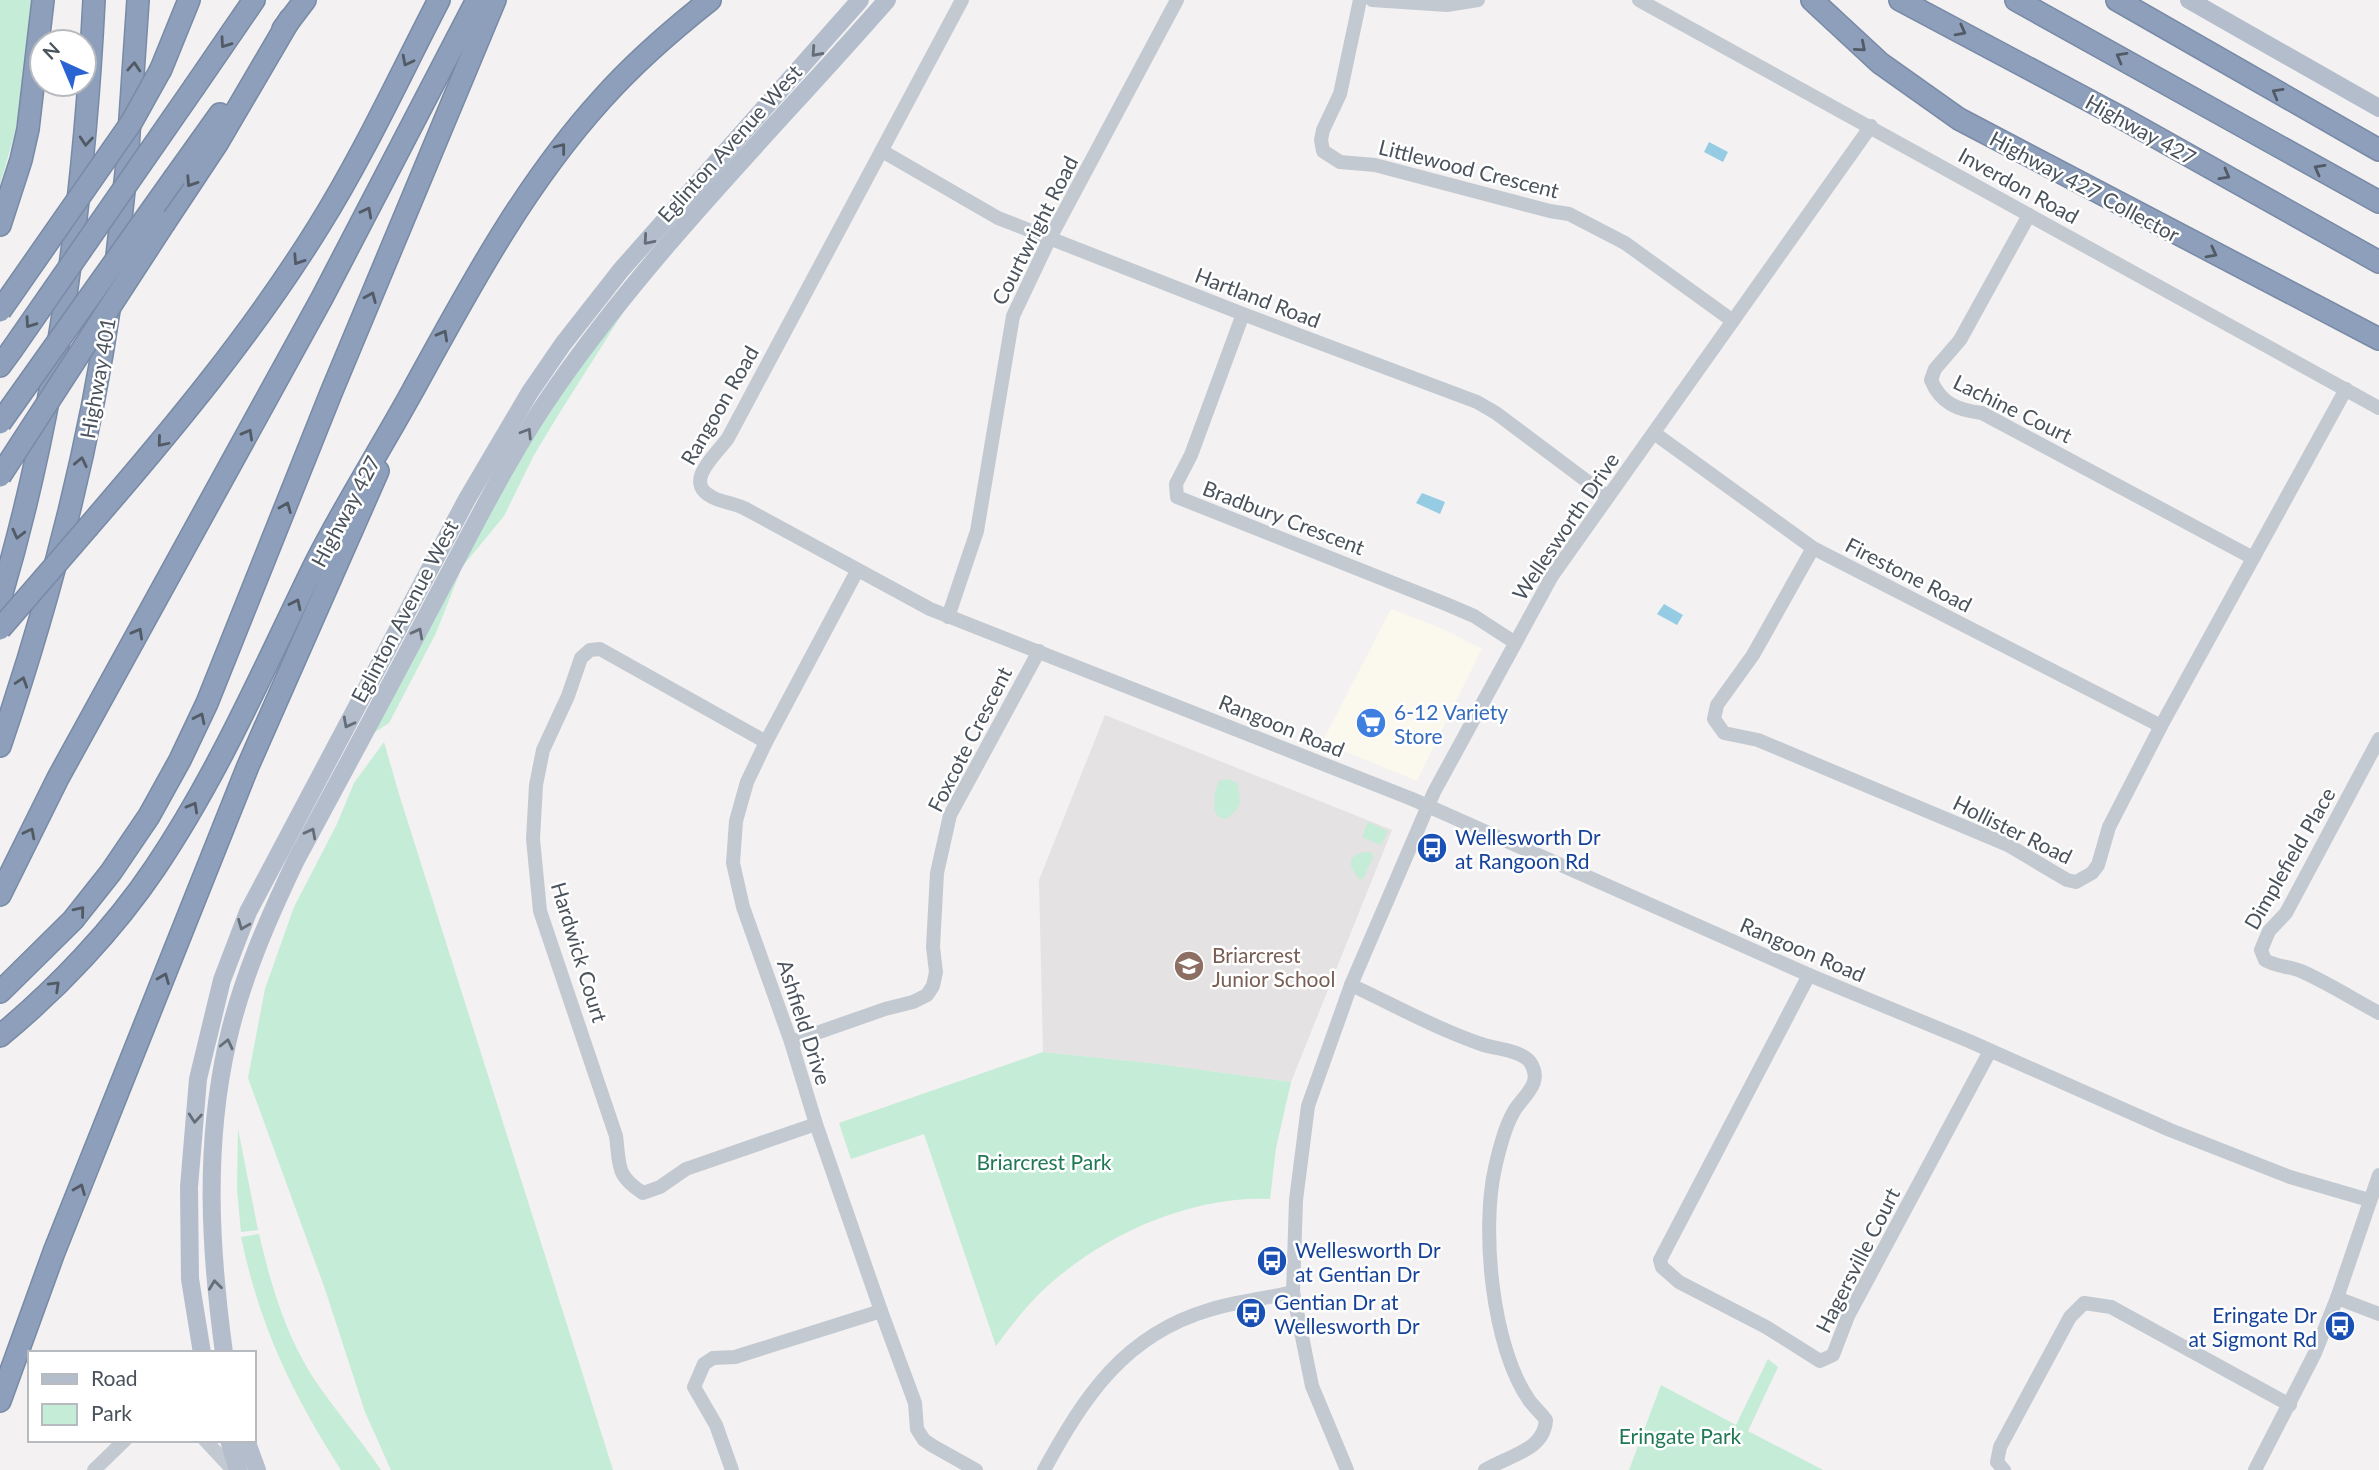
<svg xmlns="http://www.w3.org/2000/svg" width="2379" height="1470" font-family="Lato,sans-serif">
<rect width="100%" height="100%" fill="#f3f1f1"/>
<polygon fill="#fbf8ed" points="1391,609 1443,629 1482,649 1417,781 1322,742"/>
<polygon fill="#e4e2e2" points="1105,715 1392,830 1291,1082 1159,1064 1043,1052 1039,880"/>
<g fill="#c4ecd7">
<polygon points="0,0 36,0 30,65 13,139 0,185"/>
<polygon points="636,292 557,417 534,455 504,516 462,567 436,633 389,723 372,734 507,481 553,404"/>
<polygon points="384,742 398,791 613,1470 391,1470 365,1412 325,1289 248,1078 265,989 294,907 337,824 354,783"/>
<path d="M1228,779L1237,783C1241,803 1243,806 1226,819L1217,816C1212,805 1214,792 1219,781Z"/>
<polygon points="1368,822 1388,831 1381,845 1362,837"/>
<polygon points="1369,852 1373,854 1373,857 1363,879 1359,879 1351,867 1351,859 1359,853"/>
<path d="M1043,1052L1159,1064L1291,1082L1276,1148L1270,1199C1188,1196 1100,1236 1041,1292C1024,1309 1010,1327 996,1346L924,1134L851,1159L839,1123Z"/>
<polygon points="238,1129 258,1230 241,1232 237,1189"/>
<path d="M259,1234C271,1285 285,1334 314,1379C335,1410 360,1439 381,1470H341C292,1393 260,1327 241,1237Z"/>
<polygon points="1768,1359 1778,1367 1748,1431 1823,1470 1629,1470 1661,1385 1736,1425"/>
</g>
<g fill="#95cce4">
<polygon points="1709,142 1728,152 1723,162 1704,152"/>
<polygon points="1422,493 1445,502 1440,514 1416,503"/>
<polygon points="1664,604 1683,615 1677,625 1657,614"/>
</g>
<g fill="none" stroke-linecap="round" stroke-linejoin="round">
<g stroke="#788aa6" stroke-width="24">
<g id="highway">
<polyline points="1812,0 1880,63 1959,119 2379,339"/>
<polyline points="1900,0 2122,118 2379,262"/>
<polyline points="2016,0 2379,202"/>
<polyline points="2117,0 2379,150"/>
<polyline points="283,29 305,0"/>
<polyline points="161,69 189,0"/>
<polyline points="195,86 254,0"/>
<polyline points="175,177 220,114"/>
<polyline points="165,222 218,142 290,19"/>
<polyline points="0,225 21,160 28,129 43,0"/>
<polyline points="116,265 127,163 138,0"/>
<polyline points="0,366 11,351"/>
<path d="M89,526C172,430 252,334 319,226C364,154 400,75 439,0"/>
<path d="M0,600C58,405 84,202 94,0"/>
<path d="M0,746C49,602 88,455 110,304"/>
<polyline points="0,895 58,778 322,298 477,0"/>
<polyline points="0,992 73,920 111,872 149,816 180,760 207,703 331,393 495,0"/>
<path d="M0,1036C57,989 114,929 155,868C219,773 265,666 315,564C345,505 380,450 412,392C468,290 523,186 602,99C634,63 672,30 710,0"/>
<polyline points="0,1401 54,1252 248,766 378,471"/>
</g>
</g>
<g stroke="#c3c9d1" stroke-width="14">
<path d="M962,0L728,438C717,454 682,482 712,497C721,502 733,503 744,508L930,609L1412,799L1809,975L1969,1041L2170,1130L2290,1177L2369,1200"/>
<polyline points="1360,0 1340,94 1323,130 1321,140 1323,151 1340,162 1375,165 1550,211 1569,214 1625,243 1733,321"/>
<polyline points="1372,0 1447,5 1478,0"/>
<polyline points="1639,0 2379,408"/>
<polyline points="882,151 998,218 1243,314 1477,402 1496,413 1608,497"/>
<path d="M2029,215L1960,340L1935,369L1931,380C1941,404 1958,410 1982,413L2253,558"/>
<polyline points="1243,314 1191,455 1176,484 1177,497 1446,604 1474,616 1514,642"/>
<polyline points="1654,433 1813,548 2161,726"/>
<polyline points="1813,548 1753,655 1717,705 1714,719 1724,733 1758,740 2008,845 2067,880 2076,882 2092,873 2098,865 2109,827 2161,726 2346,389"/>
<polyline points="857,571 766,742 747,782 736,821 733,863 743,907 791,1042 816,1124 881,1311 915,1403 917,1429 924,1440 933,1446 976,1470"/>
<polyline points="948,617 977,531 1013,316 1050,238 1177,0"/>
<path d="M2379,739L2286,913L2269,931L2261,950L2265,960C2277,967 2289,966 2301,971C2328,983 2353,999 2379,1013"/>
<path d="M766,742L600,649L590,650L581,658L568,696L543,750L536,785L533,839L540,911L616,1136C620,1165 615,1175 643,1193L660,1187L686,1169L816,1124"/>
<polyline points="1809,975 1660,1260 1662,1267 1679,1282 1766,1327 1820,1361 1833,1355 1848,1316 1990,1051"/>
<path d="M1351,985C1394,1005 1437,1029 1481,1044C1495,1049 1521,1050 1530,1062C1545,1084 1521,1097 1513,1113C1504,1129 1499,1150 1495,1168C1481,1230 1492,1347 1529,1400C1534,1407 1541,1413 1546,1420C1544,1451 1509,1455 1485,1470"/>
<polyline points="791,1042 885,1009 913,1002 927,995 933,986 936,972 933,947 937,873 950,815 1039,651"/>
<polyline points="2337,1298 2379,1314"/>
<polyline points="205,1440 233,1470"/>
<polyline points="94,1470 125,1440"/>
<polyline points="732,1470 716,1425 694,1387 704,1364 713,1358 735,1357 881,1311"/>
<path d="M1044,1470C1084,1397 1124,1335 1209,1310C1237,1301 1265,1299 1293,1292"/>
<polyline points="1347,1470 1312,1386 1293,1292 1296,1200 1308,1106 1351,985 1434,792 1552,576 1871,126"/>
<polyline points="2004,1470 1997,1462 2000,1447 2070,1317 2084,1303 2111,1307 2290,1405"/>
<polyline points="2255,1470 2315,1353 2337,1298 2379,1175"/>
</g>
<g stroke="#b3bdcc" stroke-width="18">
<polyline points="2189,0 2379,108"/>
<polyline points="202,1353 190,1279 189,1187 198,1079 222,980 248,912 467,499 530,392 563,344 621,270 860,0"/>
<path d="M224,1353C210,1249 204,1148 227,1044C241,980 268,919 296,860C343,773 390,686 436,598C474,527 510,453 557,386C654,247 776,127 887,0"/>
<polyline points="229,1440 238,1470"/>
<polyline points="246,1440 257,1470"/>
</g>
<use href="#highway" stroke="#8d9fba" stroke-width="21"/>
<g stroke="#788aa6" stroke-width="24" stroke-linecap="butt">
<g id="highway-bridge">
<polyline points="0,311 131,123 161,69"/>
<polyline points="11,351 195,86"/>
<polyline points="0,423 175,177"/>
<polyline points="0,476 165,222"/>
<polyline points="0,629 89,526"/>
</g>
</g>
<use href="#highway-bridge" stroke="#8d9fba" stroke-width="21"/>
</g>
<defs><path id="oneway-chevron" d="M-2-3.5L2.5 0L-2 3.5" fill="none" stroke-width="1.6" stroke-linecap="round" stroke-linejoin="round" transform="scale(1.75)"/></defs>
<g stroke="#515a65">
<use href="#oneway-chevron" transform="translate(1961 31) rotate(28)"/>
<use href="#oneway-chevron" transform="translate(225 43) rotate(125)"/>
<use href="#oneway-chevron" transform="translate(1861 47) rotate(41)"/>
<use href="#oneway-chevron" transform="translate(2121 57) rotate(-151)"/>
<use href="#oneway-chevron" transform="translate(407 61) rotate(117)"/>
<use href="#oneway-chevron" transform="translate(134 67) rotate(-86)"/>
<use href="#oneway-chevron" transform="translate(2277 93) rotate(-150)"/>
<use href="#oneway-chevron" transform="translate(86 141) rotate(95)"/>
<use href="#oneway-chevron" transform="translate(561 148) rotate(-52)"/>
<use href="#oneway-chevron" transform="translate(2319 169) rotate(-151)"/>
<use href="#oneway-chevron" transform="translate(2225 175) rotate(29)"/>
<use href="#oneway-chevron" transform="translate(191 182) rotate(123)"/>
<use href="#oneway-chevron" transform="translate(367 212) rotate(-62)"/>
<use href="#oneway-chevron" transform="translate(2212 253) rotate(28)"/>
<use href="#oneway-chevron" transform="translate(298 260) rotate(123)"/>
<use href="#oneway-chevron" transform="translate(371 297) rotate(-67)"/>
<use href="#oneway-chevron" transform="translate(30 323) rotate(125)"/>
<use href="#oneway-chevron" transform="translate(443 335) rotate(-61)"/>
<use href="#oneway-chevron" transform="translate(248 434) rotate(-61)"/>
<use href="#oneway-chevron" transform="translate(162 442) rotate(130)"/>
<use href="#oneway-chevron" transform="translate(81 462) rotate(-78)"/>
<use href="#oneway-chevron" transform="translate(286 507) rotate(-68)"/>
<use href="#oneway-chevron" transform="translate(18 534) rotate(104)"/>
<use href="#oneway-chevron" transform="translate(296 604) rotate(-64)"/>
<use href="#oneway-chevron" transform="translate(138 633) rotate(-61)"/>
<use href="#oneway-chevron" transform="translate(22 682) rotate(-72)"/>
<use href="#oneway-chevron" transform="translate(200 718) rotate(-64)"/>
<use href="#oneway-chevron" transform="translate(193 807) rotate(-61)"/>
<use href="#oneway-chevron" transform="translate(30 833) rotate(-63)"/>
<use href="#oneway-chevron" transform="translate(80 911) rotate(-51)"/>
<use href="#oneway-chevron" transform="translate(164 978) rotate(-68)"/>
<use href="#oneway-chevron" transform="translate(55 986) rotate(-44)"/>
<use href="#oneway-chevron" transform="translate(80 1189) rotate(-68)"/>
</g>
<g stroke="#646d78">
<use href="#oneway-chevron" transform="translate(816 52) rotate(132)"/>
<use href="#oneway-chevron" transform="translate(648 240) rotate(131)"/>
<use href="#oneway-chevron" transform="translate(527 433) rotate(-58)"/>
<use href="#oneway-chevron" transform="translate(418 633) rotate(-62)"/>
<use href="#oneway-chevron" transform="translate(348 723) rotate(118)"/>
<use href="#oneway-chevron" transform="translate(311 833) rotate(-62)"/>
<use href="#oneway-chevron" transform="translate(243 925) rotate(112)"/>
<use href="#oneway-chevron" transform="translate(227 1044) rotate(-77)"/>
<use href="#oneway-chevron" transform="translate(195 1118) rotate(95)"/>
<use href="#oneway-chevron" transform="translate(215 1285) rotate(-97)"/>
</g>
<defs>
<g id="supermarket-disc" transform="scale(1.575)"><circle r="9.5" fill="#3f7fe0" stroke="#fff"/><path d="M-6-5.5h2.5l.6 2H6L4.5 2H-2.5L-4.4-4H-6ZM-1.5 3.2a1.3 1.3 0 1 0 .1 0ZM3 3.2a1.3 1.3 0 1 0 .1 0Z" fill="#fff"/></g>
<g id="bus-disc" transform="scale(1.575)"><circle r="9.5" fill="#1a4fb4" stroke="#fff"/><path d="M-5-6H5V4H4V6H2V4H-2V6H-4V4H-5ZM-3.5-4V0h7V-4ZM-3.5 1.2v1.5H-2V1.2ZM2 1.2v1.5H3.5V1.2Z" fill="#fff"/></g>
<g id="school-disc" transform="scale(1.575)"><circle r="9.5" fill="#8d6e63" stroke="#fff"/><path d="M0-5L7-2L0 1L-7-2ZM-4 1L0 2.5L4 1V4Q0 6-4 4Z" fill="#fff"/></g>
</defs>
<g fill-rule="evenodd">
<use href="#supermarket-disc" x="1371" y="723"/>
<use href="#bus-disc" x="1432" y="848"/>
<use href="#school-disc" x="1189" y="966"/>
<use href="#bus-disc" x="1272" y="1261"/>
<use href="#bus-disc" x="1251" y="1313"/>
<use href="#bus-disc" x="2340" y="1326"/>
</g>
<g text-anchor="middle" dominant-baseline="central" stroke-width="5" stroke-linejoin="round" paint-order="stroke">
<g font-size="21" fill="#4a525c" stroke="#fff">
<text transform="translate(2141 129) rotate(29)">Highway 427</text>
<text transform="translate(729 143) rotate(-48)">Eglinton Avenue West</text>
<text transform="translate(1469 168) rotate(14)">Littlewood Crescent</text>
<text transform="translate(2019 185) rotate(29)">Inverdon Road</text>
<text transform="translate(2085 186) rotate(28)">Highway 427 Collector</text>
<text transform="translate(1034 230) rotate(-63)">Courtwright Road</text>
<text transform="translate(1258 297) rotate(21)">Hartland Road</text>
<text transform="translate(97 378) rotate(-80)">Highway 401</text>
<text transform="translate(719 405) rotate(-60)">Rangoon Road</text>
<text transform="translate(2013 408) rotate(26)">Lachine Court</text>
<text transform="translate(345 511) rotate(-62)">Highway 427</text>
<text transform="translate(1284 517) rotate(21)">Bradbury Crescent</text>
<text transform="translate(1565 526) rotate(-56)">Wellesworth Drive</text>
<text transform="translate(1909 574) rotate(27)">Firestone Road</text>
<text transform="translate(404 611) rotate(-62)">Eglinton Avenue West</text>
<text transform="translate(1282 725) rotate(22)">Rangoon Road</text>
<text transform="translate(969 739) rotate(-63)">Foxcote Crescent</text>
<text transform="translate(2013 829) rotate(26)">Hollister Road</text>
<text transform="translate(2289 858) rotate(-60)">Dimplefield Place</text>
<text transform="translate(1803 949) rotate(23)">Rangoon Road</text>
<text transform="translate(580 952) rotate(73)">Hardwick Court</text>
<text transform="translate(805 1022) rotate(72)">Ashfield Drive</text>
<text transform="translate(1857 1260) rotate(-63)">Hagersville Court</text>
</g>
<g font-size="21" fill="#366cbe" stroke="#fff" text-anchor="start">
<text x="1394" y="711">6-12 Variety<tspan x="1394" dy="24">Store</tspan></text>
</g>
<g font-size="21" fill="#164399" stroke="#fff" text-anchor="start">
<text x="1455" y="836">Wellesworth Dr<tspan x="1455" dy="24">at Rangoon Rd</tspan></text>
<text x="1295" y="1249">Wellesworth Dr<tspan x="1295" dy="24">at Gentian Dr</tspan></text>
<text x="1274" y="1301">Gentian Dr at<tspan x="1274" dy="24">Wellesworth Dr</tspan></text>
<text x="2317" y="1314" text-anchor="end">Eringate Dr<tspan x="2317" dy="24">at Sigmont Rd</tspan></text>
</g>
<g font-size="21" fill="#785e54" stroke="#fff" text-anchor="start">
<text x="1212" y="954">Briarcrest<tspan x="1212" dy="24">Junior School</tspan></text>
</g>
<g font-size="21" fill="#207855" stroke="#fff">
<text x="1044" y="1161">Briarcrest Park</text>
<text x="1680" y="1435">Eringate Park</text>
</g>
</g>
<rect x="28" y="1351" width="228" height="91" fill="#ffffff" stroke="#b7babe" stroke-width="2"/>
<rect x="42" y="1374" width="35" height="10" fill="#b3bdcc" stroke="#b7babe" stroke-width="2"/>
<text x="91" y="1386" font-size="21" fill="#4a525c">Road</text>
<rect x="42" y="1404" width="35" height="21" fill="#c4ecd7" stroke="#b7babe" stroke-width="2"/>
<text x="91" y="1421" font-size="21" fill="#4a525c">Park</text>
<g transform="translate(63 63) rotate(316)"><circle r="33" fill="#ffffff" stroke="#b7babe" stroke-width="2"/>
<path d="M0-5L12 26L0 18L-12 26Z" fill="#2a64d3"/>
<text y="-10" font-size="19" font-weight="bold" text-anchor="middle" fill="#4a525c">N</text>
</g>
</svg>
